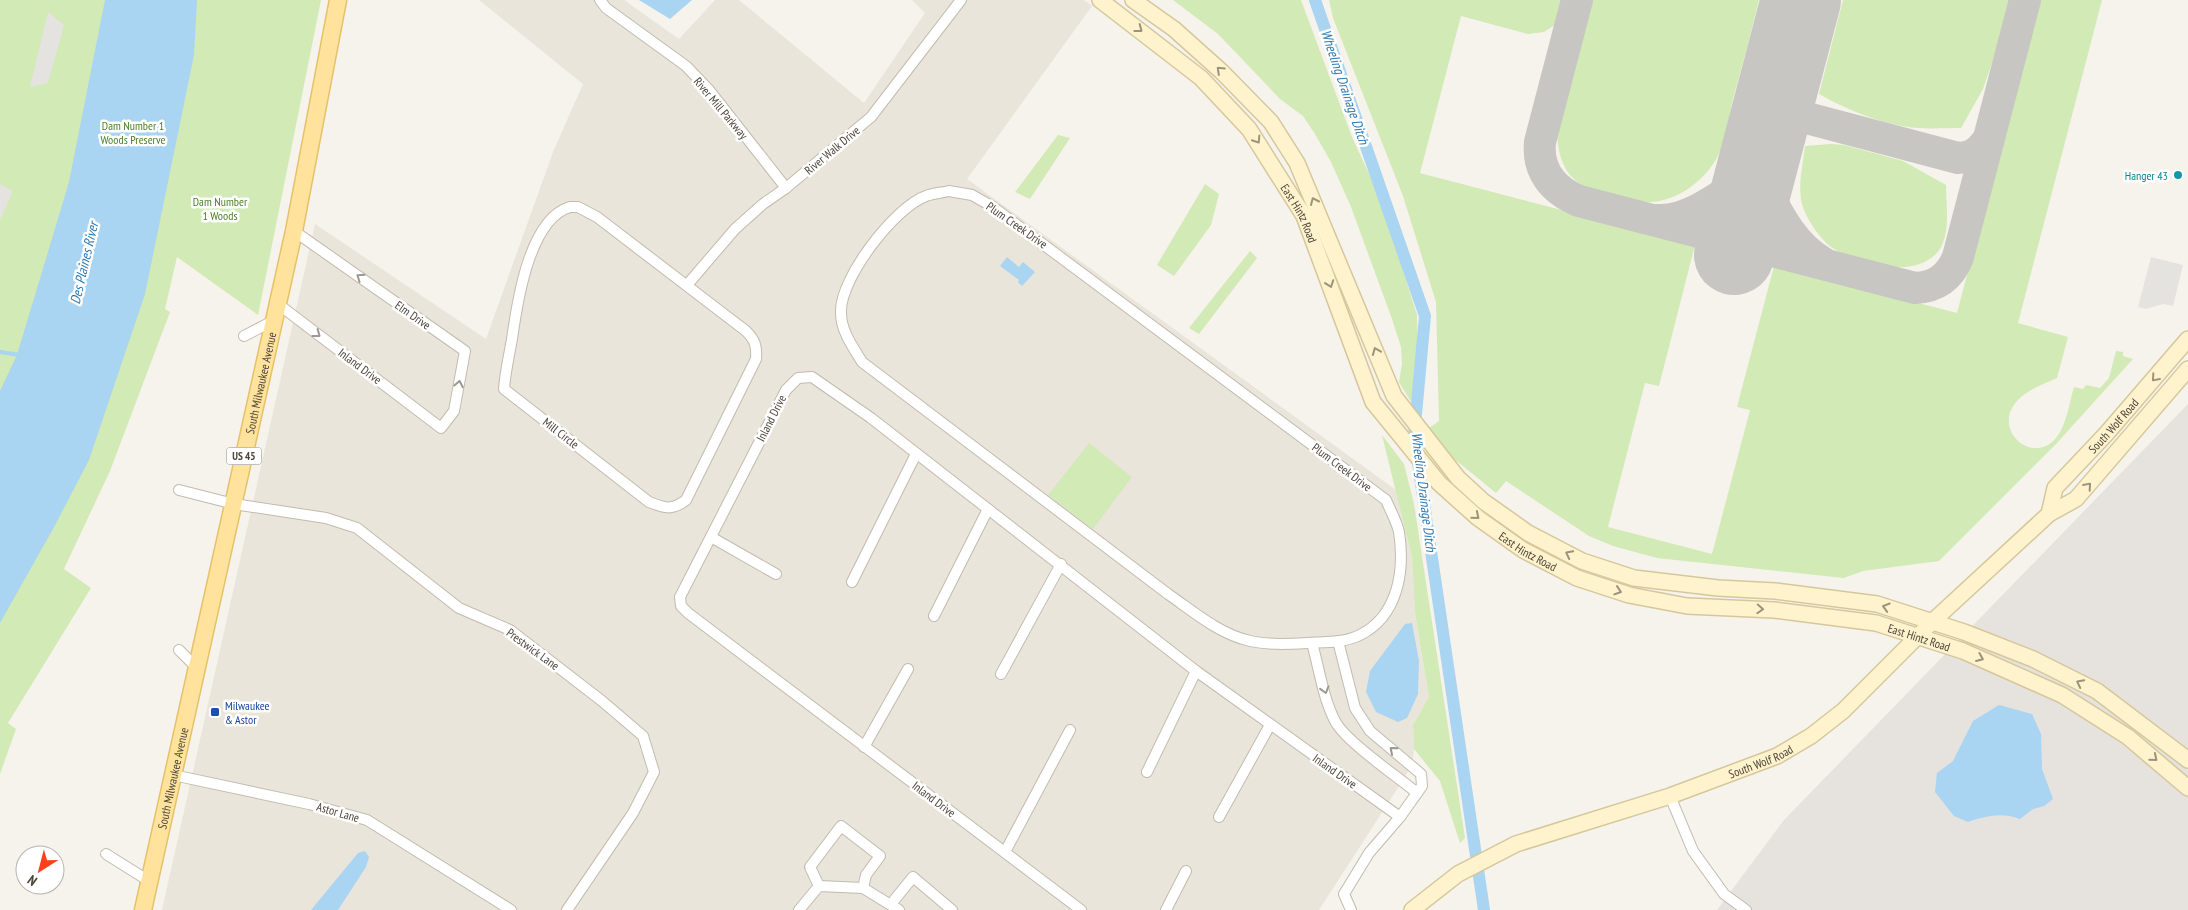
<svg xmlns="http://www.w3.org/2000/svg" width="2188" height="910" font-family="'PT Sans Narrow',sans-serif">
<rect width="100%" height="100%" fill="#f6f3ec"/>
<polygon fill="#eae5da" points="479,0 624,0 679,39 715,0 739,0 864,103 925,13 912,0 1084,0 1092,6 967,179 1396,490 1412,557 1415,613 1429,697 1413,725 1414,749 1412,766 1319,910 162,910 315,224 486,339 553,152 583,84"/>
<polygon fill="#e6e2dd" points="2188,404 2188,910 1717,910 1784,820"/>
<g fill="#d2eab5">
<polygon points="0,0 321,0 258,315 177,257 165,309 170,312 110,471 64,569 91,588 8,723 16,729 0,774"/>
<polygon points="1173,0 1301,0 1352,137 1381,200 1417,315 1418,360 1411,402 1399,382 1402,364 1401,347 1392,319 1351,207 1331,162 1315,134 1303,116 1280,99 1218,34"/>
<path d="M1329,0H1564L1558,23L1544,32L1528,34L1461,16L1420,173L1695,245L1659,386L1645,383L1608,527L1712,554L1750,410L1737,407L1774,266L1957,313L2039,0H2102L2018,323L2068,337L2057,378C2044,384 2026,390 2017,401C1991,430 2033,466 2056,438C2067,425 2069,403 2074,387L2083,389L2086,385L2100,388L2109,378L2116,351L2123,352V356L2133,359L2056,444L1939,561L1863,571L1844,578L1657,558L1613,546L1589,536L1506,481L1496,493L1452,457L1429,428L1439,421L1436,302L1403,196L1333,18Z"/>
<path d="M1591,0H1759C1751,33 1742,66 1733,99C1729,116 1726,135 1720,151C1710,177 1678,202 1649,202C1632,201 1617,197 1601,193C1568,184 1558,163 1557,131Z"/>
<path d="M1843,0H2011L2003,31L1983,89L1961,128C1947,128 1932,129 1918,128C1886,126 1847,110 1819,94Z"/>
<polygon points="1058,135 1070,138 1030,199 1015,192"/>
<path d="M1831,144L1844,145L1903,161L1946,185C1946,204 1950,228 1942,245C1924,282 1857,266 1831,247C1820,238 1810,224 1804,210C1796,191 1803,166 1805,146Z"/>
<polygon points="1205,184 1219,194 1211,225 1174,276 1157,265"/>
<polygon points="1250,251 1257,258 1199,334 1189,328"/>
<polygon points="1382,435 1404,464 1414,504 1465,838 1460,843 1440,781 1414,749 1413,725 1429,697 1415,613 1412,557"/>
<polygon points="1089,443 1132,477 1093,529 1048,495"/>
</g>
<g fill="#e5e3e0">
<polygon points="48,12 64,25 48,83 30,87"/>
<polygon points="0,184 13,191 0,220"/>
<polygon points="2151,257 2183,265 2173,306 2163,304 2146,309 2138,307"/>
</g>
<g fill="#a9d4f2">
<polygon points="105,0 197,0 194,55 145,294 89,460 53,529 0,623 0,391 17,355 69,182"/>
<polygon points="639,0 692,0 670,19"/>
<polygon points="1007,257 1019,267 1023,262 1035,272 1022,286 1018,282 1019,280 1000,266"/>
<polygon points="1412,623 1419,661 1418,694 1407,718 1398,722 1376,712 1366,692 1370,671 1405,624"/>
<path d="M1999,705L2032,714L2041,734L2042,769L2053,799L2044,806L2033,809L2020,819C2001,812 1986,816 1968,822L1954,816L1935,792L1937,773L1953,761L1973,721Z"/>
<polygon points="365,851 369,857 366,867 338,910 311,910 358,853"/>
</g>
<g fill="none" stroke-linecap="round" stroke-linejoin="round">
<polyline stroke="#a9d4f2" stroke-width="4" points="0,352 20,355"/>
<polyline stroke="#a9d4f2" stroke-width="12" points="1315,0 1425,316 1414,436 1484,910"/>
<g stroke="#c8c6c3" stroke-width="32">
<path d="M1577,0L1540,142C1537,171 1553,190 1579,201L1915,288C1936,287 1950,277 1958,257L2025,0"/>
<path d="M1782,73C1783,95 1783,104 1803,117L1958,158C1973,157 1979,152 1988,140"/>
<path d="M1658,220C1691,222 1728,190 1756,173C1774,205 1789,243 1822,262"/>
</g>
<polyline stroke="#c8c6c3" stroke-width="80" points="1734,255 1801,0"/>
<g stroke="#c2bbae" stroke-width="12">
<g id="street">
<polyline points="600,0 606,8 686,66 709,90 786,188"/>
<path d="M949,191L972,195L993,207L1386,500C1390,510 1397,522 1399,532C1405,571 1398,616 1360,635C1344,643 1325,642 1307,643C1288,644 1269,645 1250,641C1219,634 1194,612 1168,594L862,362C853,347 841,331 841,313C839,279 895,207 926,196C933,193 941,193 949,191Z"/>
<path d="M570,207H578L597,217L746,331C755,340 757,346 756,359L686,500C672,511 664,508 649,502L504,389C505,373 509,356 512,339C517,303 529,219 570,207Z"/>
<polyline points="687,285 735,229 763,204 786,188 871,117 961,0"/>
<polyline points="278,304 441,428 454,411 465,351 294,231"/>
<polyline points="244,336 275,320"/>
<polyline points="179,490 234,504 326,518 357,528 459,608 510,630 602,701 643,736 654,772 633,813 567,910"/>
<polyline points="711,537 776,574"/>
<polyline points="852,582 916,454"/>
<polyline points="934,616 988,509"/>
<polyline points="1338,641 1355,708 1370,731 1421,774 1422,786 1400,817 1369,853 1344,894 1351,910"/>
<path d="M1312,643C1319,668 1323,698 1335,721C1346,742 1397,776 1417,793"/>
<polyline points="179,650 197,668"/>
<polyline points="1001,674 1061,564"/>
<polyline points="864,747 908,669"/>
<polyline points="1147,772 1196,671"/>
<polyline points="173,775 309,804 367,820 511,910"/>
<polyline points="1670,796 1693,851 1724,894 1746,910"/>
<polyline points="1219,817 1270,725"/>
<polyline points="1005,852 1070,730"/>
<polyline points="106,854 149,881"/>
<polyline points="819,886 810,867 841,826 880,856 866,875 863,888"/>
<polyline points="891,904 913,877 952,910"/>
<polyline points="799,910 819,886 863,888 899,910"/>
<polyline points="1081,910 688,613 681,606 680,597 786,390 798,378 812,377 871,418 1196,671 1400,817"/>
<polyline points="1166,910 1186,871"/>
</g>
</g>
<g stroke="#d6c79b" stroke-width="18">
<g id="secondary">
<path id="s1" d="M1100,0L1201,78L1249,129L1304,216L1373,402L1439,483L1478,518L1523,550L1577,578L1629,595L1687,606L1774,610L1876,623L1963,651L2062,695L2128,737L2188,788"/>
<polyline points="1133,0 1174,29 1222,72 1271,122 1297,163 1394,396 1458,478 1483,501 1528,533 1582,561 1634,578 1718,588 1775,591 1877,604 1964,632 2033,659 2097,691 2188,760"/>
<path id="s2" d="M2049,514L2055,488L2107,433L2188,339"/>
<path id="s3" d="M1412,910L1458,874L1516,844L1670,796L1777,756L1811,736L1843,711L1933,621L2049,514L2076,499L2188,369"/>
</g>
</g>
<g stroke="#e6c16a" stroke-width="19">
<g id="primary">
<path id="s4" d="M143,910L294,231L338,0"/>
</g>
</g>
<use href="#street" stroke="#fff" stroke-width="10"/>
<use href="#secondary" stroke="#fff3cd" stroke-width="15"/>
<use href="#primary" stroke="#ffe39c" stroke-width="16"/>
</g>
<defs><path id="oneway-chevron" d="M-2-3.5L2.5 0L-2 3.5" fill="none" stroke-width="1.6" stroke-linecap="round" stroke-linejoin="round" transform="scale(1.25)"/></defs>
<g stroke="#9c937c">
<use href="#oneway-chevron" transform="translate(1139 29) rotate(37)"/>
<use href="#oneway-chevron" transform="translate(1220 70) rotate(-137)"/>
<use href="#oneway-chevron" transform="translate(1257 140) rotate(57)"/>
<use href="#oneway-chevron" transform="translate(1314 201) rotate(-114)"/>
<use href="#oneway-chevron" transform="translate(1330 284) rotate(70)"/>
<use href="#oneway-chevron" transform="translate(1376 351) rotate(-112)"/>
<use href="#oneway-chevron" transform="translate(2155 378) rotate(131)"/>
<use href="#oneway-chevron" transform="translate(2088 486) rotate(-49)"/>
<use href="#oneway-chevron" transform="translate(1476 516) rotate(40)"/>
<use href="#oneway-chevron" transform="translate(1569 554) rotate(-153)"/>
<use href="#oneway-chevron" transform="translate(1618 591) rotate(18)"/>
<use href="#oneway-chevron" transform="translate(1886 607) rotate(-163)"/>
<use href="#oneway-chevron" transform="translate(1760 609) rotate(3)"/>
<use href="#oneway-chevron" transform="translate(1980 658) rotate(23)"/>
<use href="#oneway-chevron" transform="translate(2080 683) rotate(-153)"/>
<use href="#oneway-chevron" transform="translate(2154 758) rotate(40)"/>
</g>
<g stroke="#9c9892">
<use href="#oneway-chevron" transform="translate(360 277) rotate(-145)"/>
<use href="#oneway-chevron" transform="translate(317 334) rotate(37)"/>
<use href="#oneway-chevron" transform="translate(459 384) rotate(-79)"/>
<use href="#oneway-chevron" transform="translate(1325 690) rotate(73)"/>
<use href="#oneway-chevron" transform="translate(1393 750) rotate(-140)"/>
</g>
<circle fill="#0f9aa8" stroke="#fff" stroke-width="2" cx="2178" cy="175" r="5"/>
<rect fill="#1a4fb4" stroke="#fff" stroke-width="2" x="210" y="707" width="10" height="10" rx="2.5"/>
<g text-anchor="middle" dominant-baseline="central" stroke-width="5" stroke-linejoin="round" paint-order="stroke">
<rect fill="#fff" stroke="#817c74" stroke-width="1" x="226.5" y="447.5" width="35" height="17" rx="4"/>
<g font-size="11" font-weight="bold" fill="#4b4439">
<text x="244" y="456">US 45</text>
</g>
<g font-size="12" fill="#4b4439" stroke="#fff">
<text transform="translate(721 108) rotate(50)">River Mill Parkway</text>
<text transform="translate(832 150) rotate(-40)">River Walk Drive</text>
<text stroke="none"><textPath href="#s1" startOffset="296">East Hintz Road</textPath></text>
<text transform="translate(1017 225) rotate(35)">Plum Creek Drive</text>
<text transform="translate(413 315) rotate(35)">Elm Drive</text>
<text transform="translate(360 366) rotate(37)">Inland Drive</text>
<text stroke="none"><textPath href="#s4" startOffset="540">South Milwaukee Avenue</textPath></text>
<text transform="translate(771 418) rotate(-63)">Inland Drive</text>
<text stroke="none"><textPath href="#s2" startOffset="112">South Wolf Road</textPath></text>
<text transform="translate(561 433) rotate(38)">Mill Circle</text>
<text transform="translate(1342 467) rotate(37)">Plum Creek Drive</text>
<text stroke="none"><textPath href="#s1" startOffset="716">East Hintz Road</textPath></text>
<text stroke="none"><textPath href="#s1" startOffset="1121">East Hintz Road</textPath></text>
<text transform="translate(533 649) rotate(36)">Prestwick Lane</text>
<text stroke="none"><textPath href="#s3" startOffset="382">South Wolf Road</textPath></text>
<text transform="translate(1335 771) rotate(35)">Inland Drive</text>
<text stroke="none"><textPath href="#s4" startOffset="135">South Milwaukee Avenue</textPath></text>
<text transform="translate(934 799) rotate(37)">Inland Drive</text>
<text transform="translate(338 812) rotate(16)">Astor Lane</text>
</g>
<g font-size="12" fill="#4a7f2a" stroke="#fff">
<text x="133" y="125">Dam Number 1<tspan x="133" dy="14">Woods Preserve</tspan></text>
<text x="220" y="201">Dam Number<tspan x="220" dy="14">1 Woods</tspan></text>
</g>
<g font-size="12" fill="#0d838f" stroke="#fff" text-anchor="end">
<text x="2168" y="175">Hanger 43</text>
</g>
<g font-size="12" fill="#164399" stroke="#fff" text-anchor="start">
<text x="225" y="705">Milwaukee<tspan x="225" dy="14">&amp; Astor</tspan></text>
</g>
<g font-size="14" font-style="italic" fill="#2e7ab2" stroke="#fff">
<text transform="translate(1345 87) rotate(71)">Wheeling Drainage Ditch</text>
<text transform="translate(84 263) rotate(-77)">Des Plaines River</text>
<text transform="translate(1424 492) rotate(83)">Wheeling Drainage Ditch</text>
</g>
</g>
<g transform="translate(40 870) rotate(216)"><circle r="24" fill="#ffffff" stroke="#b7b4b0"/>
<path d="M0-4L9 19L0 12L-9 19Z" fill="#fc3f1d"/>
<text y="-8" font-size="14" font-weight="bold" text-anchor="middle" fill="#4b4439">N</text>
</g>
</svg>
